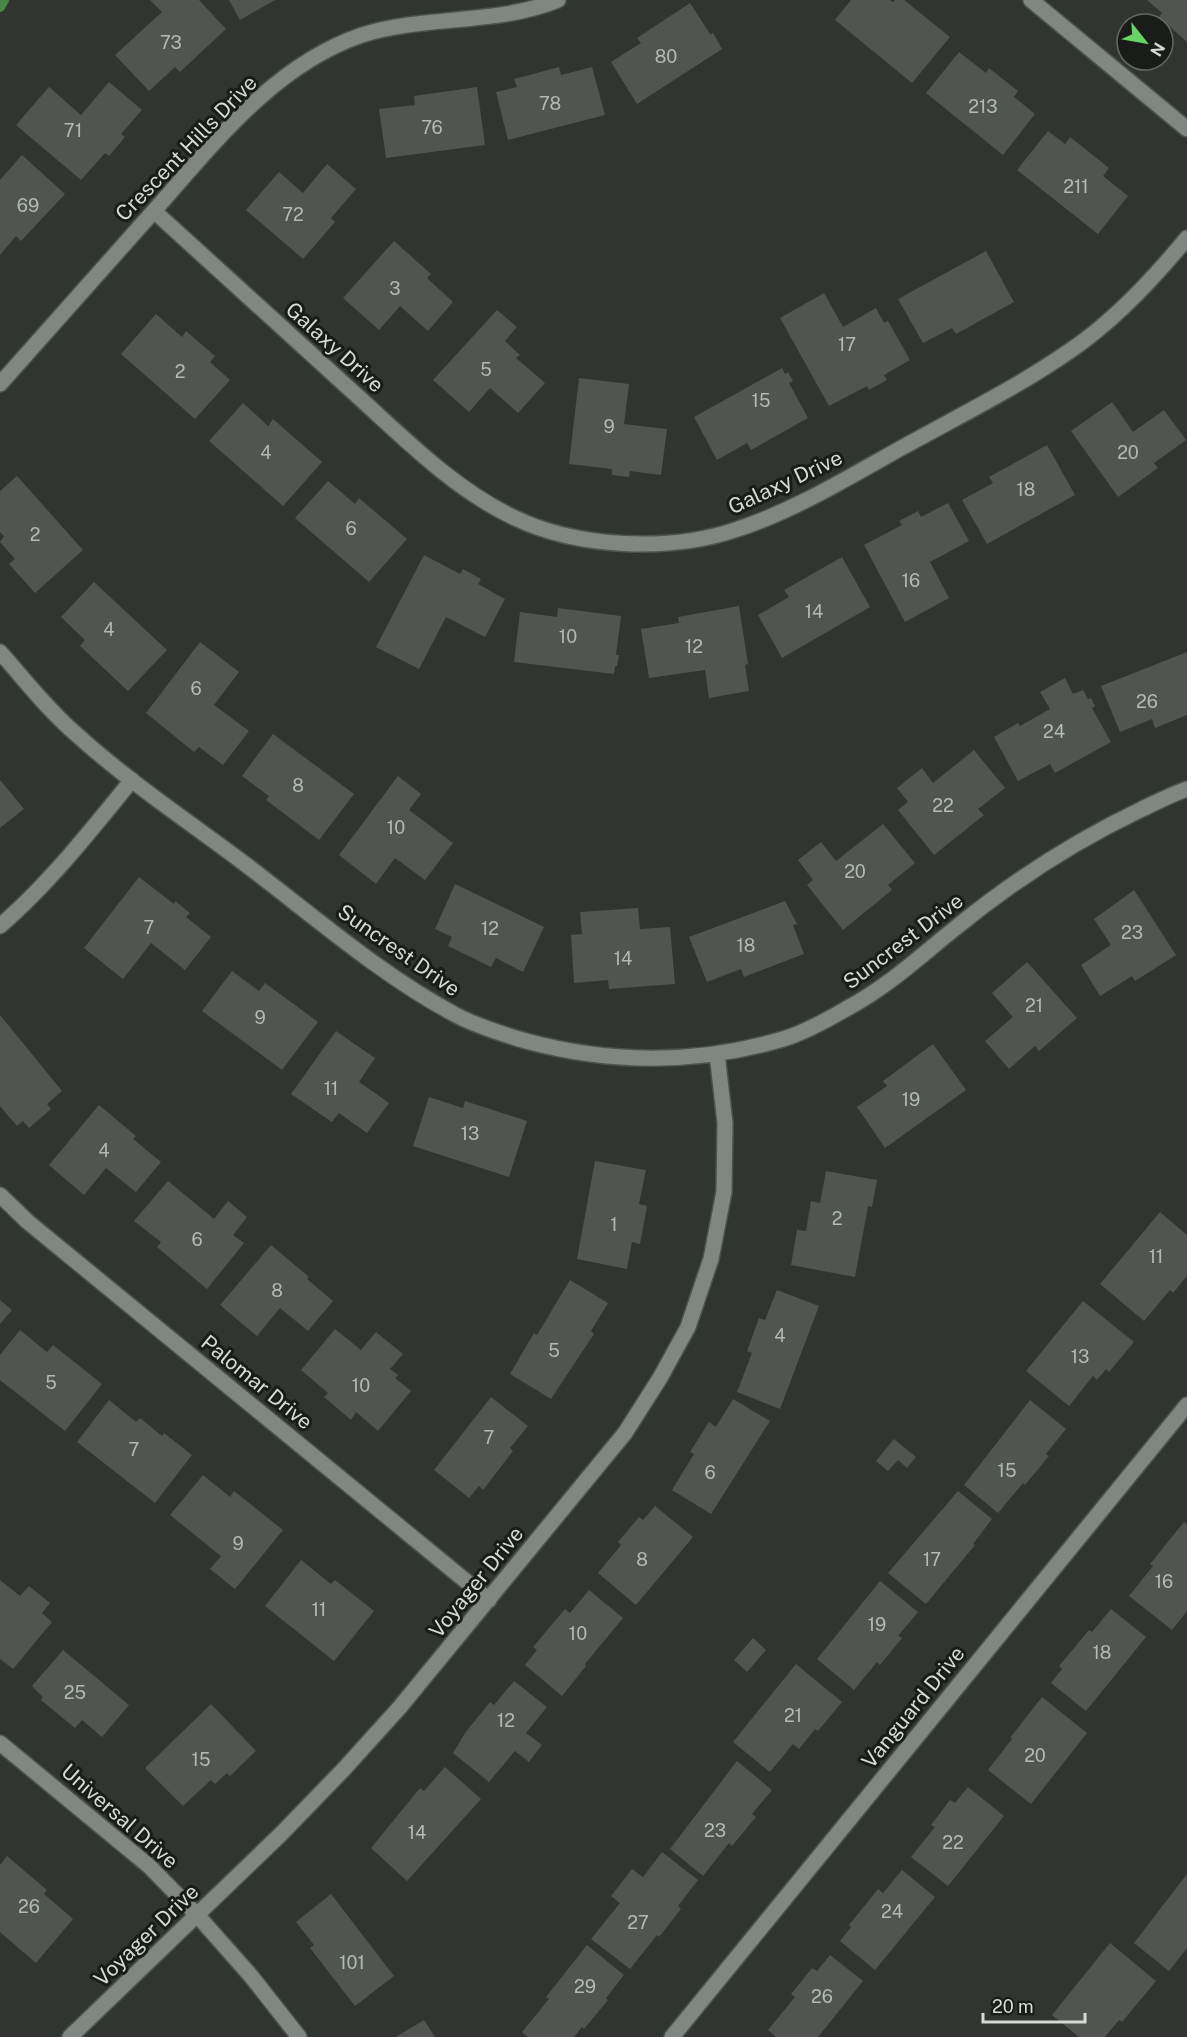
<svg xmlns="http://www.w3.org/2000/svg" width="1187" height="2037" font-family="'Public Sans',sans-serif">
<rect width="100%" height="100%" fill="#313530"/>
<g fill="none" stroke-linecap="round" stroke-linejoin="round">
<polyline stroke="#4b8649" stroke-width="10" points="0,7 4,0"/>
</g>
<g fill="#50554f">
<polygon points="150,0 199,0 226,29 180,72 175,67 149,91 115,55 162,12"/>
<polygon points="229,0 275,0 240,20"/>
<polygon points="851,0 890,0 893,2 895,0 904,0 950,37 912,83 835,20"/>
<polygon points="1147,0 1187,0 1187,42 1159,17 1162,13"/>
<polygon points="690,3 710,34 713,33 722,49 637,104 611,62 641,43 637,38"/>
<polygon points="959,52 986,73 989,68 1018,91 1014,97 1035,114 1003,155 926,93"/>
<polygon points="559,67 561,75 592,67 605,115 508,140 496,92 517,87 514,79"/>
<polygon points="109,82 142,110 121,134 125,137 109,156 105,153 81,180 16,125 49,87 81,115"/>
<polygon points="477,87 485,145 386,158 379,109 415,105 414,96"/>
<polygon points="1048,131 1065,144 1070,137 1109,168 1103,176 1128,196 1098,234 1017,170"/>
<polygon points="22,155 65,194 21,241 16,236 0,255 0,180"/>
<polygon points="327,164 356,189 331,218 335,222 303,259 246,210 279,172 303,193"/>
<polygon points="394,241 431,274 427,278 453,302 428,331 400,306 379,330 343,298"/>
<polygon points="986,251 1014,302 956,334 952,328 923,343 898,299"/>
<polygon points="824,293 843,327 876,308 884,323 888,321 910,360 884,375 887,380 869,390 867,386 829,406 780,318"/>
<polygon points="497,310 517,327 505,341 520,355 516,358 545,383 518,413 490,388 469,412 433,380"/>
<polygon points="156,314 182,337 186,331 215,356 210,362 230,380 195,419 121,354"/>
<polygon points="782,368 785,374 788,372 793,381 789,383 808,418 751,450 747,443 717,460 694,417"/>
<polygon points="579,378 629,384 624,424 667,429 661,475 630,471 629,477 612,475 612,469 569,464"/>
<polygon points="1112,402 1133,432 1164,410 1186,440 1154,463 1158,468 1118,497 1071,431"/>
<polygon points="243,403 268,426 273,419 322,462 283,506 209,441"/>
<polygon points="1047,445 1075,495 987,544 962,500 993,483 989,477"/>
<polygon points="17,476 83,550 35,593 9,564 15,559 0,542 4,536 0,532 0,491"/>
<polygon points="328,481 355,504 359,498 407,539 369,582 295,518"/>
<polygon points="948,503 969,541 930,562 949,598 905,622 864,545 902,525 899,521 918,511 921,517"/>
<polygon points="424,555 460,574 463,569 481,579 478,584 505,599 485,637 446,617 419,669 376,647"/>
<polygon points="842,557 870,607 782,658 758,615 789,597 784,590"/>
<polygon points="94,582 167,650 128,691 80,646 85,640 61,617"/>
<polygon points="739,606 748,664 745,665 749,691 709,698 705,670 649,678 641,629 679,623 678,617"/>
<polygon points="558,608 621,616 616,655 619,655 617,666 615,666 614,674 514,662 520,612 557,617"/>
<polygon points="200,642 239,672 214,705 249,731 223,765 199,747 194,752 146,713"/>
<polygon points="1187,652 1187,715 1155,728 1152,719 1120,732 1101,686"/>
<polygon points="1065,678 1073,694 1083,690 1088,699 1091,698 1095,706 1092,708 1111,742 1055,773 1050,764 1018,781 994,737 1018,723 1020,726 1050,709 1040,692"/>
<polygon points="273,734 354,794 319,840 266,800 269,796 242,776"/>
<polygon points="974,750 1005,788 978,809 984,815 934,855 898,810 908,802 897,788 922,768 933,783"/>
<polygon points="398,776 421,794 409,810 453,843 425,880 395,858 376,884 339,855"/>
<polygon points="0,780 24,809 0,828"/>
<polygon points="883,824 915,863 888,885 892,890 843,930 807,885 813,880 798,860 821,842 836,861"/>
<polygon points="139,877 174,904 175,901 190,913 186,917 211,937 185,970 151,943 123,979 84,948"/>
<polygon points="455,884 544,927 523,972 496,958 491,967 448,946 452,937 435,929"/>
<polygon points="1134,890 1176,955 1135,981 1132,976 1100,996 1081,965 1111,945 1094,919"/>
<polygon points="785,901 797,924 793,925 804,954 744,977 741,969 707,982 689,937"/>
<polygon points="638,908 640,929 670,927 675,984 609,989 608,980 574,983 571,935 582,934 580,912"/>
<polygon points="1027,962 1077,1018 1039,1051 1035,1046 1009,1069 985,1041 1013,1017 992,993"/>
<polygon points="232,971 259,991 265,983 318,1022 282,1070 202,1011"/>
<polygon points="0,1015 62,1091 47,1104 51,1109 29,1128 23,1121 17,1126 0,1106"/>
<polygon points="336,1031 375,1058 359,1082 389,1103 367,1133 339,1113 332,1122 291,1094"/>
<polygon points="933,1044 966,1090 885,1148 857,1107 887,1086 883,1081"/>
<polygon points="429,1097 463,1108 465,1101 527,1121 509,1177 413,1146"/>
<polygon points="99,1105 136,1136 133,1139 161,1162 136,1192 106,1168 84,1195 49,1165"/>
<polygon points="595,1161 646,1170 639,1204 647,1206 640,1244 632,1242 627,1269 577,1259"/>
<polygon points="826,1171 877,1180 872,1207 868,1206 855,1277 791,1265 797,1230 806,1231 811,1201 820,1203"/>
<polygon points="168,1181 214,1219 228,1201 247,1217 233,1235 244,1243 207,1289 157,1247 161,1242 134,1221"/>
<polygon points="1160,1212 1187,1235 1187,1276 1173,1293 1170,1290 1144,1321 1100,1284"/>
<polygon points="271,1245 309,1277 307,1279 333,1301 308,1331 280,1308 257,1336 220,1305"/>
<polygon points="570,1280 608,1303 591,1331 594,1334 551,1399 510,1374 534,1333 537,1335"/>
<polygon points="777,1290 819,1306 780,1409 737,1392 752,1353 747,1351 759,1318 765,1320"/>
<polygon points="0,1300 12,1310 0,1324"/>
<polygon points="1083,1301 1134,1342 1109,1372 1106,1369 1097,1380 1093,1376 1069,1406 1026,1371"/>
<polygon points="335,1329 361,1350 376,1332 403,1354 390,1369 398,1375 395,1378 411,1391 378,1431 356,1412 351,1420 324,1397 328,1393 301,1370"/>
<polygon points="20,1330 47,1352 53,1345 102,1384 65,1431 0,1380 0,1355"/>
<polygon points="491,1397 528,1426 510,1448 513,1451 483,1490 479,1486 469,1498 434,1470"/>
<polygon points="733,1399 770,1421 711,1514 672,1490 694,1454 690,1452 709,1422 716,1427"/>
<polygon points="109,1400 136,1422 140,1418 162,1436 164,1433 192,1455 155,1503 77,1442"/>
<polygon points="1030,1400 1066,1429 1046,1454 1049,1456 1025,1485 1023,1483 998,1513 964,1485"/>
<polygon points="894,1439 916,1457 907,1468 898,1460 888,1471 876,1461"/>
<polygon points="203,1475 230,1497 234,1491 283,1530 235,1589 210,1569 221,1556 170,1515"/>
<polygon points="958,1491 992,1519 973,1544 975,1545 926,1604 888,1573"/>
<polygon points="655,1506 693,1537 636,1605 598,1573 621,1545 618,1542 639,1517 643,1520"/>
<polygon points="1184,1522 1187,1524 1187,1611 1172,1630 1129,1596 1153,1566 1150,1564"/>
<polygon points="301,1560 331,1584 335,1580 374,1611 334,1661 265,1606"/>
<polygon points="0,1580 20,1596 29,1586 50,1603 42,1613 52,1622 13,1669 0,1659"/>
<polygon points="880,1581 918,1612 898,1636 902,1638 880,1665 877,1662 854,1690 817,1659"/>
<polygon points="589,1590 623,1618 585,1664 586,1666 562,1696 525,1665 537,1650 533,1647 565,1609 570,1613"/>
<polygon points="1111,1609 1146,1637 1086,1711 1051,1683 1062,1669 1059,1666 1089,1630 1092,1632"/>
<polygon points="753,1638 766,1650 747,1672 734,1660"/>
<polygon points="63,1650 129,1705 102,1737 82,1720 75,1728 41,1700 43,1697 32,1686"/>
<polygon points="796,1664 842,1702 818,1731 815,1729 799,1749 793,1744 770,1772 733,1742"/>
<polygon points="514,1681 547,1707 526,1733 542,1745 529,1762 515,1751 489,1782 453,1753 465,1733 490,1702 494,1705"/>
<polygon points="1042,1697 1087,1733 1031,1804 988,1770 1012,1739 1010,1738"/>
<polygon points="211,1704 256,1751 230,1776 227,1773 215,1784 211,1780 183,1806 145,1768"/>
<polygon points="737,1761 772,1790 752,1814 756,1817 732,1846 729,1843 703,1876 670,1849"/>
<polygon points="445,1767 481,1799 407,1881 371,1848 420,1788 424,1791"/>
<polygon points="968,1787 1004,1816 948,1886 911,1857 935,1827 931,1825 950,1800 955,1803"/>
<polygon points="662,1852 698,1880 678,1906 681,1909 659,1937 657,1935 630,1969 591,1939 620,1903 611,1896 632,1869 643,1877"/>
<polygon points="7,1856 47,1890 44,1894 73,1919 36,1963 0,1932 0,1865"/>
<polygon points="902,1870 935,1897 875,1970 840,1941 851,1927 849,1925 878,1889 883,1893"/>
<polygon points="1187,1874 1187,1948 1169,1971 1134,1943"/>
<polygon points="331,1894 394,1976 355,2006 310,1948 314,1945 296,1922"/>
<polygon points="1110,1943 1156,1981 1122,2022 1119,2020 1105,2037 1079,2037 1052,2015"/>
<polygon points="587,1945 624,1975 606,1998 608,2000 584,2029 582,2027 574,2037 528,2037 522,2032 549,1999 546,1997"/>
<polygon points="830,1955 863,1981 818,2037 776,2037 768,2030 795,1997 791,1994 812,1968 817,1971"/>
<polygon points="424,2020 435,2037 396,2037"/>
</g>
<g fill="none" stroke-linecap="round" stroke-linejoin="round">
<g stroke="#4d524d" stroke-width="18">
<g id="minor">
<polyline points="1031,0 1187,129"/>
<path d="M154,211C220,271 287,332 353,392C403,437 453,489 515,518C578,548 669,552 735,530C794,511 849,477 903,447C959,416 1018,387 1071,350C1114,321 1154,278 1187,238"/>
<path d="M0,384C48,330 96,276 145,221C207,152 270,66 362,35C425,15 497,25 558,0"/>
<path d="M0,652C25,680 48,710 76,734C130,783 191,823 249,867C316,918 380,974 454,1014C476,1026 502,1034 526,1041C611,1064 698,1064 783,1039C804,1033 827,1020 846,1009C886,988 918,958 953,930C1010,883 1075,841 1142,809C1157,802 1172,794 1187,789"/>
<path d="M0,926C50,883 90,831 132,780"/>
<polyline points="0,1195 28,1222 489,1600"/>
<polyline points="0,1743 149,1866 197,1915 251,1976 299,2037"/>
<polyline points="70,2037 281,1834 344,1769 400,1707 625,1433 660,1378 688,1327 711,1259 724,1192 725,1123 717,1054"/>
<polyline points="672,2037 1187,1405"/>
</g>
</g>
<use href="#minor" stroke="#808680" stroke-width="15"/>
</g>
<g text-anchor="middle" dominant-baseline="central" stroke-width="6" stroke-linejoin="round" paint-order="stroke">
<g font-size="18" fill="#b4b9b4">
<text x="171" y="42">73</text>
<text x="666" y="56">80</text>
<text x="550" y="103">78</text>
<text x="983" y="106">213</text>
<text x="432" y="127">76</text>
<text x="73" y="130">71</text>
<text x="1076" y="186">211</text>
<text x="28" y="205">69</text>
<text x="293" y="214">72</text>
<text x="395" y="288">3</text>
<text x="847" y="344">17</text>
<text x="486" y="369">5</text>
<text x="180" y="371">2</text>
<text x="761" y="400">15</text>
<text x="609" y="426">9</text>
<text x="266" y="452">4</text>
<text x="1128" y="452">20</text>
<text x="1026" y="489">18</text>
<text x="351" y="528">6</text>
<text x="35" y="534">2</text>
<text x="911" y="580">16</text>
<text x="814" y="611">14</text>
<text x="109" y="629">4</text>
<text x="568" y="636">10</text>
<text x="694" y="646">12</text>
<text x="196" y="688">6</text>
<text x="1147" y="701">26</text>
<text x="1054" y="731">24</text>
<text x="298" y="785">8</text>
<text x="943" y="805">22</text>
<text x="396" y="827">10</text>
<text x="855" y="871">20</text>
<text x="149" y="927">7</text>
<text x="490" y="928">12</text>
<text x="1132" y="932">23</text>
<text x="746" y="945">18</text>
<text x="623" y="958">14</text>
<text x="1034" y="1005">21</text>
<text x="260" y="1017">9</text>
<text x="331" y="1088">11</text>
<text x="911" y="1099">19</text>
<text x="470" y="1133">13</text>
<text x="104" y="1150">4</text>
<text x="837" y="1218">2</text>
<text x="614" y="1224">1</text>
<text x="197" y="1239">6</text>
<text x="1156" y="1256">11</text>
<text x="277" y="1290">8</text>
<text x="780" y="1335">4</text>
<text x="554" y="1350">5</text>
<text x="1080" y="1356">13</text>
<text x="51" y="1382">5</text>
<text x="361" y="1385">10</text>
<text x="489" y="1437">7</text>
<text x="134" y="1449">7</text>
<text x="1007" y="1470">15</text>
<text x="710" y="1472">6</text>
<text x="238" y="1543">9</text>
<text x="642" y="1559">8</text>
<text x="932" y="1559">17</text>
<text x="1164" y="1581">16</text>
<text x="319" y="1609">11</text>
<text x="877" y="1624">19</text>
<text x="578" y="1633">10</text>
<text x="1102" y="1652">18</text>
<text x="75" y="1692">25</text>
<text x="793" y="1715">21</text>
<text x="506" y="1720">12</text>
<text x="1035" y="1755">20</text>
<text x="201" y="1759">15</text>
<text x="715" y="1830">23</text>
<text x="417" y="1832">14</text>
<text x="953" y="1842">22</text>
<text x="29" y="1906">26</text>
<text x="892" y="1911">24</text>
<text x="638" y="1922">27</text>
<text x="352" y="1962">101</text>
<text x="585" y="1986">29</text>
<text x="822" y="1996">26</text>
</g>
<g font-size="21" fill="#d6dad6" stroke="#1a1c1a">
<text transform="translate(186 148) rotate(-46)">Crescent Hills Drive</text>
<text transform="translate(335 347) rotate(42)">Galaxy Drive</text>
<text transform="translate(785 482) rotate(-25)">Galaxy Drive</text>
<text transform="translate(903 941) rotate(-37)">Suncrest Drive</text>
<text transform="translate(399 950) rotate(35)">Suncrest Drive</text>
<text transform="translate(257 1382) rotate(39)">Palomar Drive</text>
<text transform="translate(476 1582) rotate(-51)">Voyager Drive</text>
<text transform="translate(913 1707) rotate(-51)">Vanguard Drive</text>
<text transform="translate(120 1816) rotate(41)">Universal Drive</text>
<text transform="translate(146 1935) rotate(-44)">Voyager Drive</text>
</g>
</g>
<g transform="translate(1145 42) rotate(121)"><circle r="28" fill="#1a1c1a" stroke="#656865" stroke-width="1.5"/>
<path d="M0-4.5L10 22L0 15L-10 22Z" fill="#68d465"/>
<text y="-9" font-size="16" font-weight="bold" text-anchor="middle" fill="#d6dad6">N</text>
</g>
<path d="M983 2013v9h102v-9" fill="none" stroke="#d6dad6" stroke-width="3"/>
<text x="992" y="2013" font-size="18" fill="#d6dad6" stroke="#1a1c1a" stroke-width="4.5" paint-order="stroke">20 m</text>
</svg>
